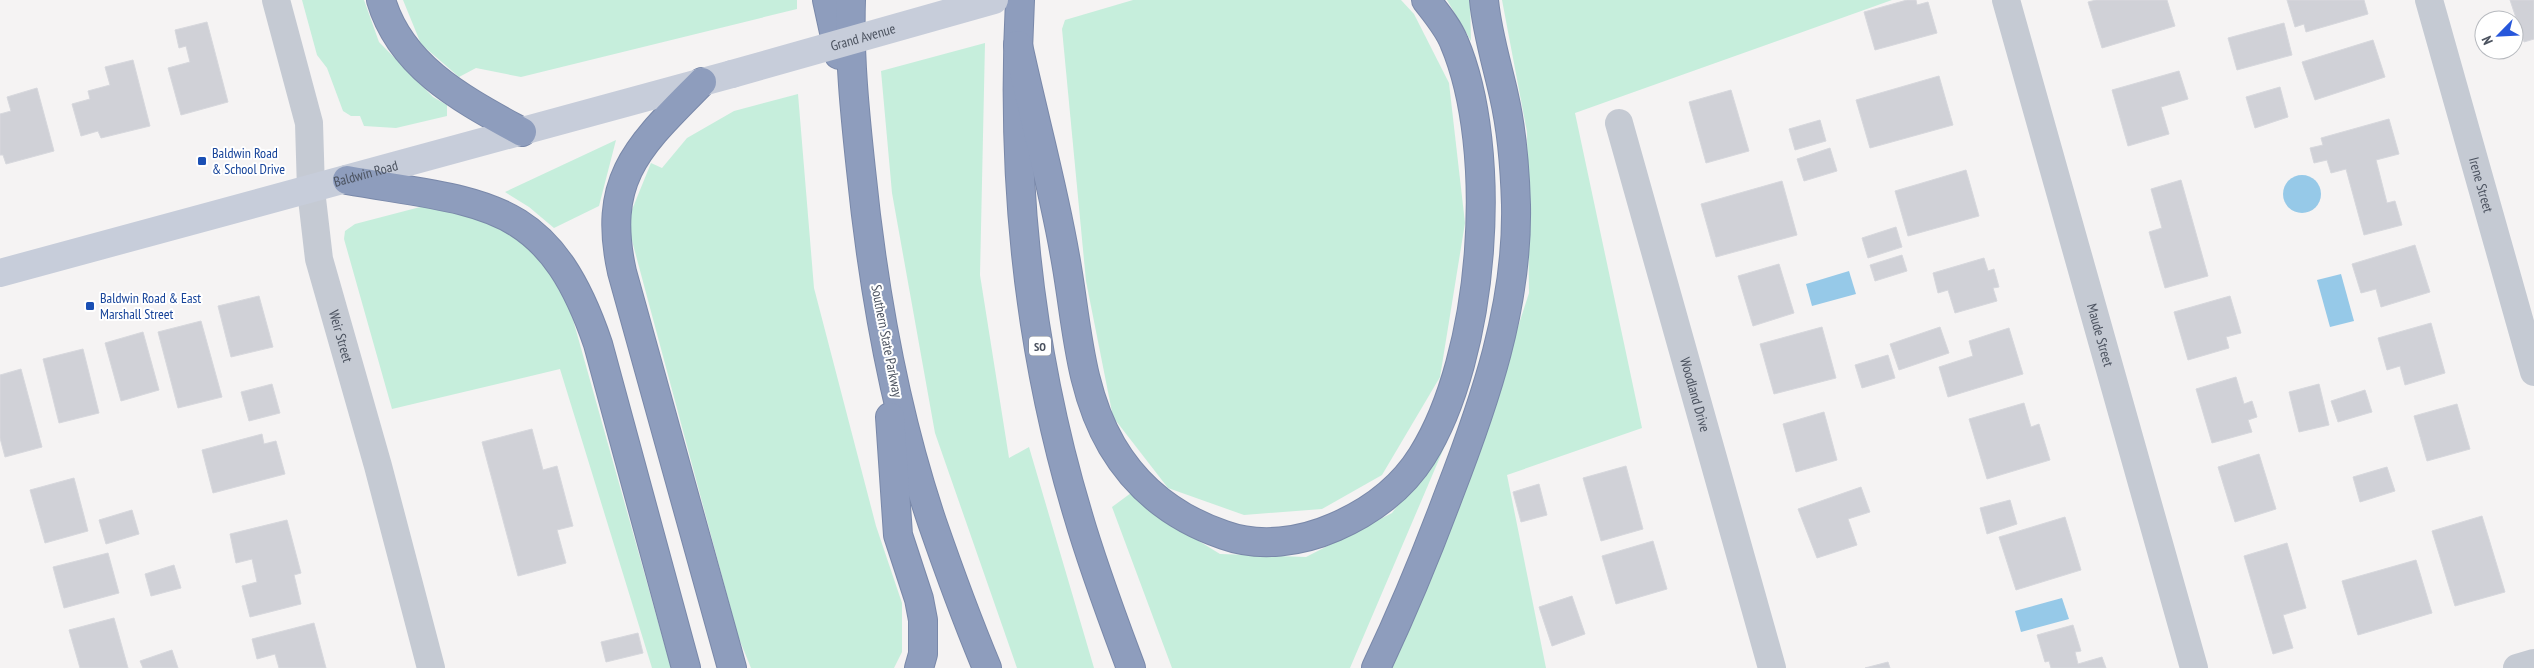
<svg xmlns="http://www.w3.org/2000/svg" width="2534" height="668" font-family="'PT Sans Narrow',sans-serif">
<rect width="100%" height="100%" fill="#f5f3f3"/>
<g fill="#c6eedc">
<polygon points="302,0 364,0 379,42 433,97 447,105 447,116 396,128 364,126 360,116 351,116 343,111 327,68 317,55"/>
<polygon points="403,0 797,0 797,9 521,77 476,68 459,77 421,44"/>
<polygon points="1133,0 1401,0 1414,14 1449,83 1465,223 1440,377 1382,475 1322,509 1244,515 1168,488 1113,417 1086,281 1062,29 1065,20"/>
<polygon points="1447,0 1470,0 1471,41"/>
<polygon points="1502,0 1892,0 1575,113 1642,428 1507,475 1546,668 1387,668 1458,512 1529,293 1527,132"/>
<polygon points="985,43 980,275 1009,458 1029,447 1094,668 1017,668 935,433 892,193 881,71"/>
<polygon points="798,94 814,288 876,526 902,603 902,652 894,668 751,668 738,636 627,222 651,163 662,168 687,138 734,111"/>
<polygon points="616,140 599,206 554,228 529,207 505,192"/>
<polygon points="424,206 481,216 537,252 570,309 671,668 652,668 560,369 392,409 344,239 345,231 355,224"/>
<polygon points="1449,436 1350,668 1172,668 1112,507 1131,493 1160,517 1220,554 1306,557 1392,513"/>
</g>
<g fill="#96c9e8">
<circle cx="2302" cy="194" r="19"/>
<polygon points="1849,271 1856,294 1812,306 1806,284"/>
<polygon points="2341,274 2354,321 2330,327 2317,280"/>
<polygon points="2062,598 2069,619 2021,632 2015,611"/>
</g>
<g fill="#d0d1d7" stroke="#d7d8dd">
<polygon points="1907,0 1916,0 1917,5 1928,2 1937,33 1875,50 1864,12"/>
<polygon points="2096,0 2167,0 2175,26 2102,48 2088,2"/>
<polygon points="2287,0 2364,0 2368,14 2306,32 2304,24 2295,27"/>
<polygon points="2510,0 2534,0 2534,39 2524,42"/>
<polygon points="207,22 228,102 181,115 168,68 190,62 186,46 179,48 175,30"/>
<polygon points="2284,23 2292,55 2237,70 2228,38"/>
<polygon points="2373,40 2385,77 2315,100 2302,62"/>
<polygon points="133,60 150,126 101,138 98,131 81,136 72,104 90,99 88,91 110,85 105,67"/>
<polygon points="2179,71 2188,99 2161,107 2169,134 2128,146 2112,90"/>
<polygon points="1939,76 1953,125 1870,148 1856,100"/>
<polygon points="2280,87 2288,117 2255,128 2246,97"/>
<polygon points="37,88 54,151 6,164 3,155 0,155 0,114 11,111 7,97"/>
<polygon points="1731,90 1749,151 1706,163 1689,102"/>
<polygon points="2389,119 2399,154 2376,160 2387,203 2395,201 2402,225 2364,235 2346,169 2331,173 2327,160 2314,163 2310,148 2323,145 2321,138"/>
<polygon points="1820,120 1826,141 1795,150 1789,129"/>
<polygon points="1830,148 1837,171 1804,181 1797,159"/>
<polygon points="1966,170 1979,216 1908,236 1895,191"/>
<polygon points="2181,180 2208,276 2165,288 2149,232 2162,228 2151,189"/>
<polygon points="1782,181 1797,235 1716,257 1701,204"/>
<polygon points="1896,227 1902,247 1868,258 1862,238"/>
<polygon points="2415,245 2430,292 2381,307 2376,289 2361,293 2352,264"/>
<polygon points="1902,255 1907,271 1875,281 1870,265"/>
<polygon points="1984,258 1988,271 1994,269 1999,287 1993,288 1997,301 1955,313 1948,290 1938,293 1933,273"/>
<polygon points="1779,264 1794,313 1753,326 1738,276"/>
<polygon points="259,296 273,347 231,357 218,306"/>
<polygon points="2230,296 2241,333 2226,337 2229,348 2188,360 2174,312"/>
<polygon points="201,321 222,397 178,408 158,332"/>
<polygon points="2431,323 2445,373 2405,385 2400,366 2387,370 2378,338"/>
<polygon points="1822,327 1836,378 1774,394 1760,344"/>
<polygon points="1940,327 1949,353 1899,370 1890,344"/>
<polygon points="2009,328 2023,374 1948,397 1939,367 1973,356 1969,341"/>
<polygon points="143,332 159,390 121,401 105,343"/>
<polygon points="83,349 99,413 59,423 43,359"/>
<polygon points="1888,355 1895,378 1862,388 1855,365"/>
<polygon points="21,369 42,447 5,457 0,438 0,375"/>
<polygon points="2236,377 2244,404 2252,401 2257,417 2248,420 2252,432 2212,443 2196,389"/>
<polygon points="272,384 280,413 249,421 241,392"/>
<polygon points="2319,384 2329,425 2299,432 2289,392"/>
<polygon points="2365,390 2372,412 2338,422 2331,401"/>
<polygon points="2024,403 2031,427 2039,424 2050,460 1987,479 1969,419"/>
<polygon points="2457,404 2470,449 2427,461 2414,416"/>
<polygon points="1824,412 1837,460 1796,472 1783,424"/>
<polygon points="532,429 543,470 557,466 573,526 557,530 566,563 518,576 482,442"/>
<polygon points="262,434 264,444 276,441 285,474 213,493 202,450"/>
<polygon points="2259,454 2276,509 2235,522 2218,467"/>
<polygon points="1626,466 1643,529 1601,541 1583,478"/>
<polygon points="2387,467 2395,491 2360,502 2353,477"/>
<polygon points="74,478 88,531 45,543 30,490"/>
<polygon points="1539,484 1547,515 1521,522 1513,492"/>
<polygon points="1861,487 1870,512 1848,519 1857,545 1817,558 1798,509"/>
<polygon points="2010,500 2017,524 1987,534 1980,508"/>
<polygon points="132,510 139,534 106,544 99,520"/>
<polygon points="2482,516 2505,592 2455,606 2432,531"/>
<polygon points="2065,517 2081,570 2016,590 1999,537"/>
<polygon points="287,520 301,573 294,575 301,604 250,617 242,586 257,582 252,559 236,563 230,534"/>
<polygon points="1653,541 1667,589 1616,604 1602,556"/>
<polygon points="2287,543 2306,608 2283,615 2293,648 2273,654 2244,556"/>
<polygon points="108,553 119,593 64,608 53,567"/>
<polygon points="2416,560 2432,613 2358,635 2342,581"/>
<polygon points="174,565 181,588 151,596 145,574"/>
<polygon points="1572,596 1585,634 1552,646 1539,607"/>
<polygon points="114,618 128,668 80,668 69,630"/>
<polygon points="314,623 326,668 279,668 275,654 257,659 252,639"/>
<polygon points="2073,625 2081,651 2075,652 2078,664 2102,657 2106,668 2051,668 2049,661 2045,662 2037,635"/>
<polygon points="638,633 643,653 606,662 601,642"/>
<polygon points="172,650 178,668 143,668 140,661"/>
<polygon points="1888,662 1890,668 1865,668"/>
</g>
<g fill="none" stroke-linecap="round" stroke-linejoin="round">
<g stroke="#7988a9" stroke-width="30">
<g id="motorway">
<path d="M381,0C401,68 464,100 522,132"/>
<polyline points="827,0 839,55"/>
<path d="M851,0C849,56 855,114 861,170C873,289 894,409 932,522C949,571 967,620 987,668"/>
<path d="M1020,0C1011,173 1028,349 1078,515C1093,567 1112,617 1131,668"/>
<path d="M1018,45C1033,115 1053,186 1065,256C1077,321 1078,388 1112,446C1138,490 1177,519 1224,535C1260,548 1301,542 1335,527C1370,512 1402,488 1422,456C1485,356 1500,150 1454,42C1448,27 1436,13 1426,0"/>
<path d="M702,82C640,145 601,177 622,272L732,668"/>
<path d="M347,180C484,204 548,197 598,344L686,668"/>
<polyline points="890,417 898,535 919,599 923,620 923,654 919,668"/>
<path d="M1376,668C1403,611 1427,553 1449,494C1485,401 1518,306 1516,205C1515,170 1512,131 1504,96C1497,64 1487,33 1484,0"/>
</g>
</g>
<g stroke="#c5cad3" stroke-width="28">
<path id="s1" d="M276,0L309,123L311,190L319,259L378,466L431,668"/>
<path id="s2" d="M2006,0L2194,668"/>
<path id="s3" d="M2429,0L2534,372"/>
<path id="s4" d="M1619,123L1772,668"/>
<polyline points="2517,668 2534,663"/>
</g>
<path stroke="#c7cdda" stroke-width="28" id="s5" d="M0,273L732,74"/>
<use href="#motorway" stroke="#8e9dbd" stroke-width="28"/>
<path stroke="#c7cdda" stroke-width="28" id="s6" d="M732,74L994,0"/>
</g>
<g fill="#1a4fb4" stroke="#fff" stroke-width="2">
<rect x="197" y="156" width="10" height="10" rx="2.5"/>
<rect x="85" y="301" width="10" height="10" rx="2.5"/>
</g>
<g text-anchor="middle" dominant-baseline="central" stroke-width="4" stroke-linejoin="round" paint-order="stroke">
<rect fill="#fff" stroke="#81868f" stroke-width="1" x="1029" y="336.5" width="22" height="19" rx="4"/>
<g font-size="12" font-weight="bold" fill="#4b525f">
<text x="1040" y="346">SO</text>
</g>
<g font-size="14" fill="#4b525f" stroke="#fff">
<text stroke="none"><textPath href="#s6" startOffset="136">Grand Avenue</textPath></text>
<text stroke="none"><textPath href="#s5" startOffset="379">Baldwin Road</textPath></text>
<text stroke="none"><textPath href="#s3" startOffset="192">Irene Street</textPath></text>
<text stroke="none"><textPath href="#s2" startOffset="348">Maude Street</textPath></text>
<text stroke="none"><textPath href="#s1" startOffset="344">Weir Street</textPath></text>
<text transform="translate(887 341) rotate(79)">Southern State Parkway</text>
<text stroke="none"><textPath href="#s4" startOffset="282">Woodland Drive</textPath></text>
</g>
<g font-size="14" fill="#164399" stroke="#fff" text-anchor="start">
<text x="212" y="153">Baldwin Road<tspan x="212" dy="16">&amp; School Drive</tspan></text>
<text x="100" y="298">Baldwin Road &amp; East<tspan x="100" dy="16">Marshall Street</tspan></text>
</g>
</g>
<g transform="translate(2499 35) rotate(246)"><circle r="24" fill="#ffffff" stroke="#b7babf"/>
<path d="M0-4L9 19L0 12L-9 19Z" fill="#2757db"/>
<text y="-8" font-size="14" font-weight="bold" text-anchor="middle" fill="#4b525f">N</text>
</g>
</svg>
